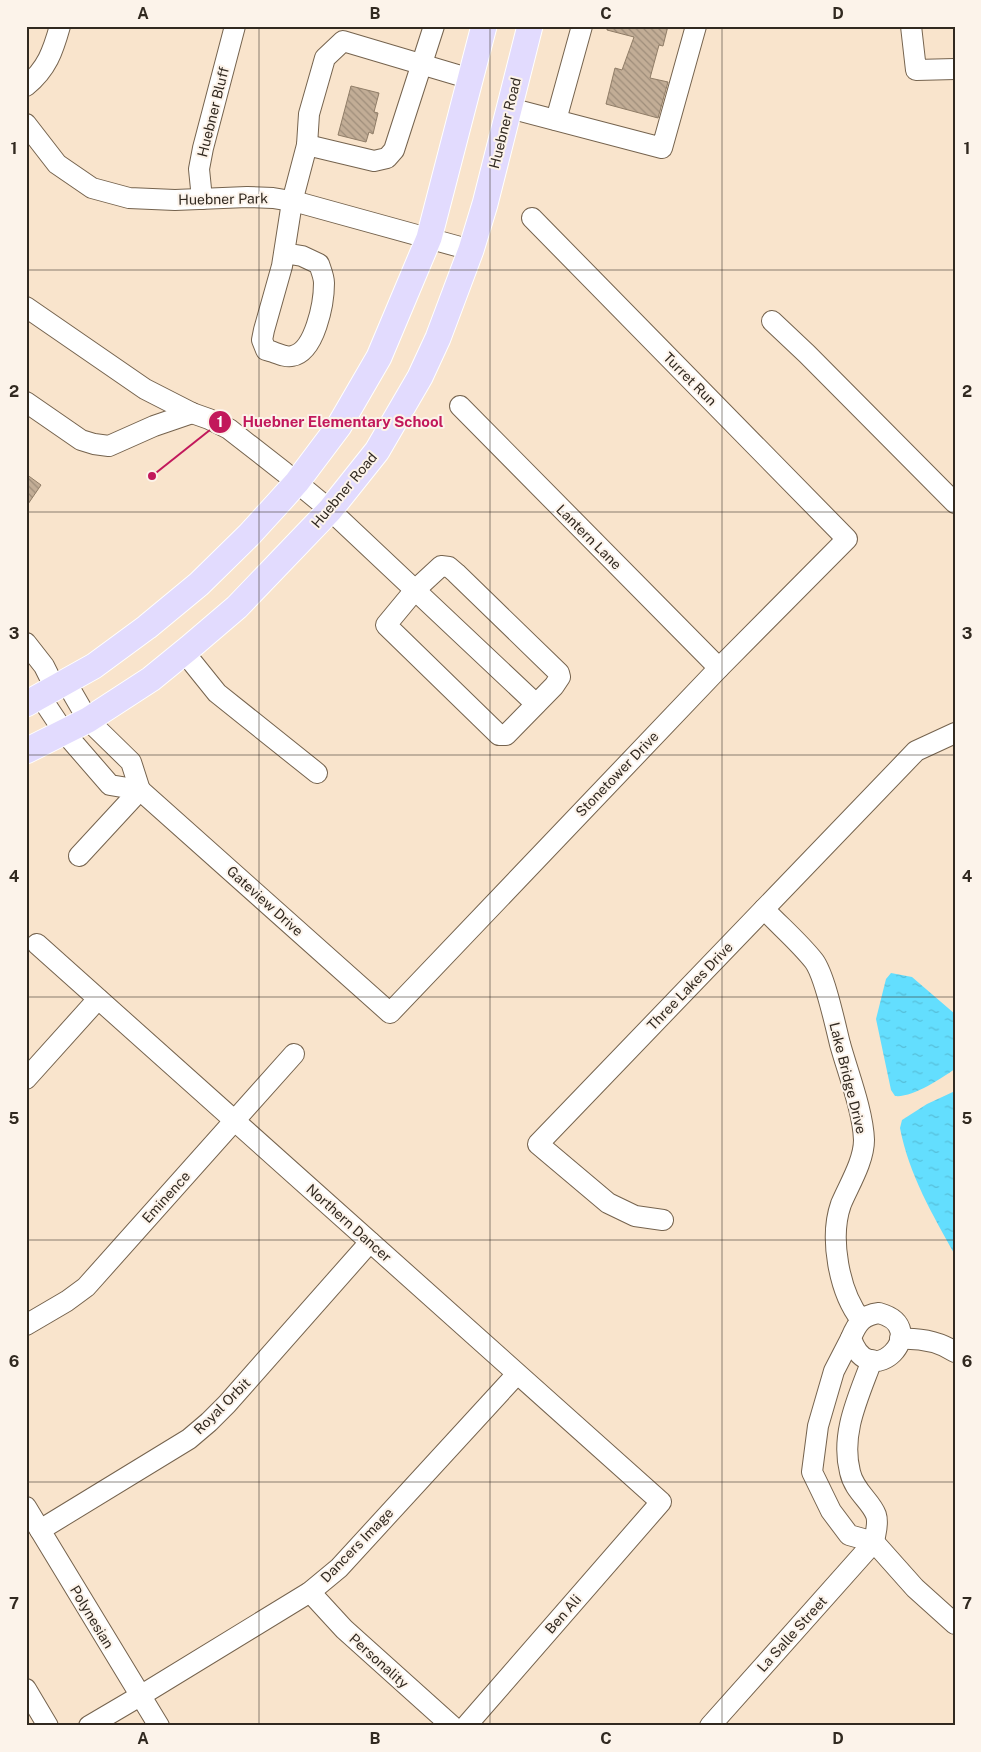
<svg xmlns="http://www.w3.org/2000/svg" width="981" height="1752" font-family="'Public Sans',sans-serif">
<defs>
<pattern id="water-ripples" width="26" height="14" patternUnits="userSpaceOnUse" patternTransform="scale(1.25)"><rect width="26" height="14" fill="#63defe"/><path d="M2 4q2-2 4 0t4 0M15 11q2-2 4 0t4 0" fill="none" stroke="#56bed9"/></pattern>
<pattern id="building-back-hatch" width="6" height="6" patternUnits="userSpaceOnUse" patternTransform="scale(1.25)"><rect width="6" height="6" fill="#c2ad96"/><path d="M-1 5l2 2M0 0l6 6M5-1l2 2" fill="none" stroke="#9e8d7a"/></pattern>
</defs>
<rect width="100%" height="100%" fill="#f9e4cc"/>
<g fill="url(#water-ripples)">
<path d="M891,973L912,977L955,1014V1069C940,1079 912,1098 895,1096L891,1090L876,1019L886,979Z"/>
<path d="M955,1091V1255C933,1215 909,1175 900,1128L902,1120L927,1104Z"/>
</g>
<g fill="url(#building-back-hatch)" stroke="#907d67">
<polygon points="607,26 668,26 663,46 659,45 650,78 668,82 658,118 606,104 615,68 622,70 634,37 607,30"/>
<polygon points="351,86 379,93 374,112 378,113 373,134 369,132 366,142 338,135"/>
<polygon points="26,474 41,485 26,507"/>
</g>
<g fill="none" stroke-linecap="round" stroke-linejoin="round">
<g stroke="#75634e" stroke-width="22">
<g id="minor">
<polyline points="911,26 916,70 955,69"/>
<path d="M26,86C47,69 53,51 60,26"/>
<polyline points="509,108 662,148 696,26"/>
<polyline points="556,120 582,26"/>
<polyline points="26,124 57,164 92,188 129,198 175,200 247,197 273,198 297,202 471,250"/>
<polyline points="307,145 374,161 387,158 394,150 434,26"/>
<polyline points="202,199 199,169 203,148 235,26"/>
<path d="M284,253L302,256L319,264C321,270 324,277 324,283C324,303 315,352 292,356C285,358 273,351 266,350L262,340L264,330L282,266L292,202L307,145L309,114L325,58L343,41L471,79"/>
<polyline points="26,307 145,389 192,413 209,419 229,429 284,472 330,510 536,704"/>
<polyline points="772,321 807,354 955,503"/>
<polyline points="26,402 81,440 94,444 109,446 154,426 192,413"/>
<polyline points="460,406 719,668"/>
<polygon points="441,566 449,567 456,573 559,673 560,677 554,686 506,735 499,735 386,625 415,590"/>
<polyline points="26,643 44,666 55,688"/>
<polyline points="184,652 217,693 317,773"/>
<polyline points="66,682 88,720 131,762 140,790"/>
<polyline points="40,696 64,732 110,785 140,790 390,1013 719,668 847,539 532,218"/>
<polyline points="79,856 140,790"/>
<path d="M764,909C780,926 799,942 814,961C825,976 835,1024 840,1044C848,1073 863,1111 864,1140C864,1161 849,1185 841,1204C829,1238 839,1292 861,1320"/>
<polyline points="37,944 661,1502 466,1726"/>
<polyline points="26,1079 98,999"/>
<polyline points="663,1220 635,1216 608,1203 538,1144 916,751 955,733"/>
<path d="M879,1313C934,1328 870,1396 851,1338C857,1323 863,1315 879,1313Z"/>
<polyline points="26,1325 67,1301 86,1287 294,1054"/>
<polyline points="851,1338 834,1371 818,1426 812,1472 831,1511 849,1535 874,1542"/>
<path d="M900,1339C920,1338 938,1341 955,1352"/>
<path d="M872,1360C859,1396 840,1433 850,1472C854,1491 871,1501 876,1515C879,1524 875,1534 874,1542"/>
<polyline points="26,1507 159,1726"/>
<polyline points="40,1530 189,1439 209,1422 227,1404 370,1242"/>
<polyline points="874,1542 915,1588 955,1624"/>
<polyline points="310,1592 344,1629 452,1726"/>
<polyline points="26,1689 48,1726"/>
<polyline points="89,1726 140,1696 310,1592 339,1568 517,1374"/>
<polyline points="710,1726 874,1542"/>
</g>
</g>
<g stroke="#fff" stroke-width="27">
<g id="major">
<polyline points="26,704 94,666 147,627 199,584 249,535 280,501 297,482 339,426 379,357 429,238 484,26"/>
<polyline points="26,751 88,720 151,679 189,648 237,607 330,510 377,451 420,377 438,338 471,250 485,204 530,26"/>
</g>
</g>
<use href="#minor" stroke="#fff" stroke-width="20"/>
<use href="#major" stroke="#e2dbfe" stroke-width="25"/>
</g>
<path fill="none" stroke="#312920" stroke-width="1" stroke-opacity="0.55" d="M259,26V1726M490,26V1726M722,26V1726M26,270H955M26,512H955M26,755H955M26,997H955M26,1240H955M26,1482H955"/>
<g text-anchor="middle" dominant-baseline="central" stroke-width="4" stroke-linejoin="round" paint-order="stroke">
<g font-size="14" fill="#312920" stroke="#fcf3ea">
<text transform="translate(213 112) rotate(-76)">Huebner Bluff</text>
<text transform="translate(505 123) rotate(-76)">Huebner Road</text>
<text transform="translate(223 199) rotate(-1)">Huebner Park</text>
<text transform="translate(690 379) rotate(45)">Turret Run</text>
<text transform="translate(344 490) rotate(-50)">Huebner Road</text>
<text transform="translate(589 537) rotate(45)">Lantern Lane</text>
<text transform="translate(617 774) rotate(-46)">Stonetower Drive</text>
<text transform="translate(265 901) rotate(42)">Gateview Drive</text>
<text transform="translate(690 986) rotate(-46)">Three Lakes Drive</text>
<text transform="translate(848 1078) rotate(76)">Lake Bridge Drive</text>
<text transform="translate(166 1197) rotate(-48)">Eminence</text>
<text transform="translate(349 1223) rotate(42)">Northern Dancer</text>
<text transform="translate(222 1406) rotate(-45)">Royal Orbit</text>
<text transform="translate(357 1545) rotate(-46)">Dancers Image</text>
<text transform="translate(563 1614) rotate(-49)">Ben Ali</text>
<text transform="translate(92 1617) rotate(59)">Polynesian</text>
<text transform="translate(792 1634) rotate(-48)">La Salle Street</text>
<text transform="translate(379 1661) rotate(42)">Personality</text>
</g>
</g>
<path fill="none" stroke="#c2185b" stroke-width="2" d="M152 476L220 422"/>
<g fill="#c2185b" stroke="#fcf3ea" stroke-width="2">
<circle cx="152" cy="476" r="5"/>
<circle cx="220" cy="422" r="12"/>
</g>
<g font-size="15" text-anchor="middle" font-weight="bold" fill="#fff">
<text x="220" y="427">1</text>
</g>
<g font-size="15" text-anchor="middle" font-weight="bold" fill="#c2185b" stroke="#fcf3ea" stroke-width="4" stroke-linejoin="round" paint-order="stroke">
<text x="343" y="427">Huebner Elementary School</text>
</g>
<rect width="981" height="1752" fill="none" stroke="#fcf3ea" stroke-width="55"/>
<rect x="28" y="28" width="926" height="1696" fill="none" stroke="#312920" stroke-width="2"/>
<g font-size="16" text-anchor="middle" font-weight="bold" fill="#312920">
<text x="143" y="19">A</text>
<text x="375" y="19">B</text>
<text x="606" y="19">C</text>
<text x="838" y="19">D</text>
<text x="14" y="154">1</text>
<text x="967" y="154">1</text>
<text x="14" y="397">2</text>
<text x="967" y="397">2</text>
<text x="14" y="639">3</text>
<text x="967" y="639">3</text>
<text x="14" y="882">4</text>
<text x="967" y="882">4</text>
<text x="14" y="1124">5</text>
<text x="967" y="1124">5</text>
<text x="14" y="1367">6</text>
<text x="967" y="1367">6</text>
<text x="14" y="1609">7</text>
<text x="967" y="1609">7</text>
<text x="143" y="1744">A</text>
<text x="375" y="1744">B</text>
<text x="606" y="1744">C</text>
<text x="838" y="1744">D</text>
</g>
</svg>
